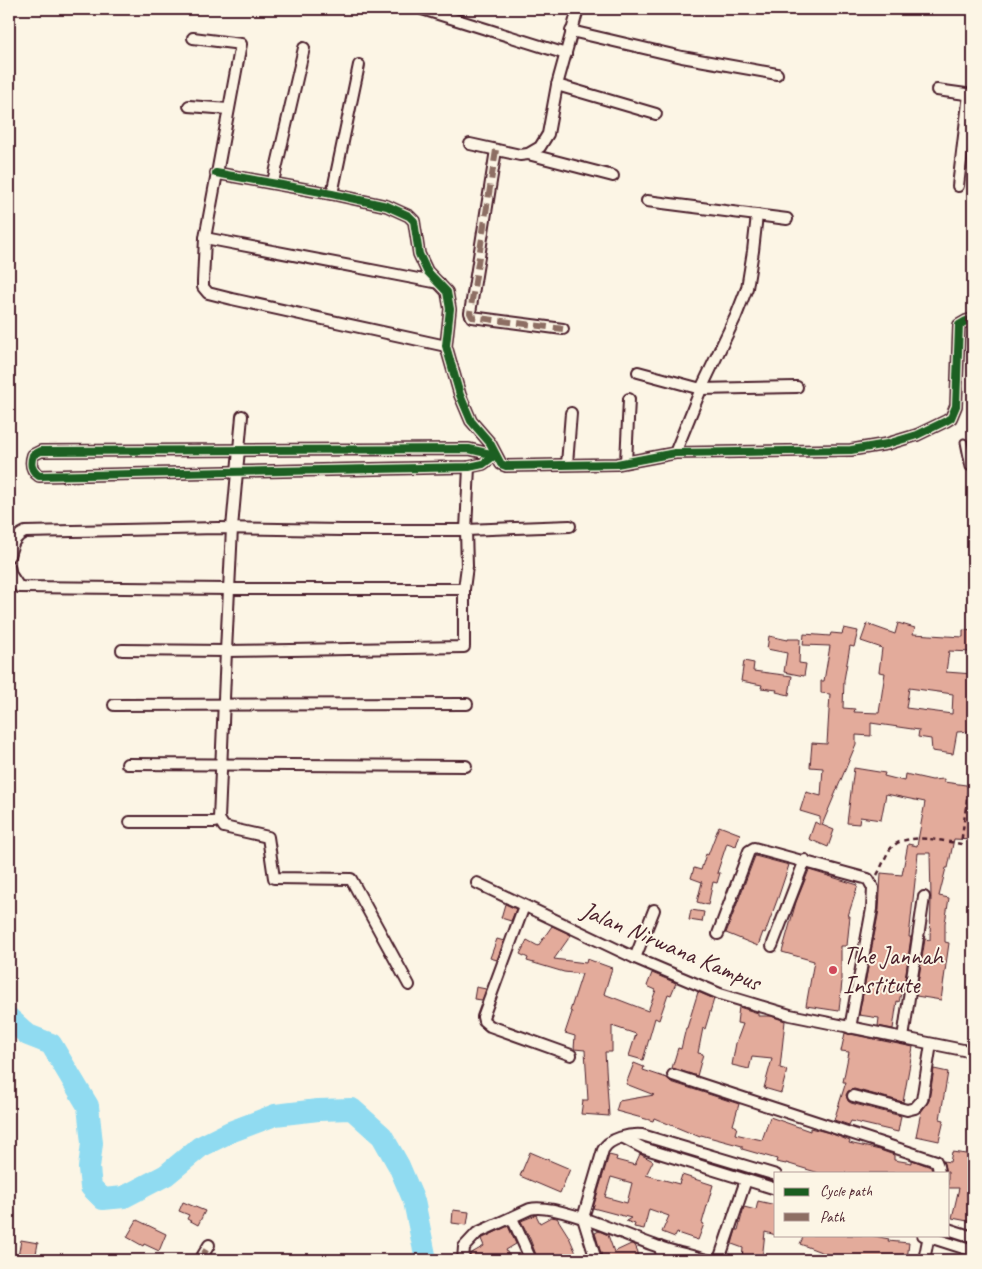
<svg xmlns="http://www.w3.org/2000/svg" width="982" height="1269" font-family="Caveat,sans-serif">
<rect width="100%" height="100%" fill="#fcf5e5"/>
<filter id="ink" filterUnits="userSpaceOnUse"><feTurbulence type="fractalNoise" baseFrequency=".02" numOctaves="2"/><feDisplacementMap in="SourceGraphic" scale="10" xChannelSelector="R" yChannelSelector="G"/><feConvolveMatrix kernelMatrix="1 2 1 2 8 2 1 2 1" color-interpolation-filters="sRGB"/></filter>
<g filter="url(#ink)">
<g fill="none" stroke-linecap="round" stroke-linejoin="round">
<polyline stroke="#90dbf1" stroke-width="22" points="9,1018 28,1035 51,1044 88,1106 92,1143 89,1168 91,1187 103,1199 124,1197 166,1175 200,1147 230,1132 275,1115 318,1110 352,1109 382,1136 399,1166 414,1201 426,1260"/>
</g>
<g fill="#e3ab9b" stroke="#4a1f2b" fill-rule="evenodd">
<path d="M898,623L915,628L913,634L963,637V630L973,631V652L949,651L946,672L973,674L971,718L973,731L957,732L953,754L932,751L931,739L918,737L919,730L871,723V736L856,735V744L822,825L834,830L828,847L809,839L815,822L820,825V817L800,811L806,792L821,796L823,768L810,767L812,743L827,744L830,694L821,693V681H824L830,646L803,645L804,634L830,636L831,633L842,634L844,628L858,631L854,647L850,646L844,680L843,708L855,709L854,712L879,713L885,673L879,672L882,648L861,641L867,624L895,634ZM909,688L953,694L952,714L906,708Z"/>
<polygon points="769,636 788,640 788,639 800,639 799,663 806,664 804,676 784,672 787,653 767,649"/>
<polygon points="744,661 754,663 753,671 792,676 789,695 776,692 777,690 761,688 762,685 741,681"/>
<polygon points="854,768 885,773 884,776 904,781 905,774 932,780 944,779 944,782 973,786 973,840 954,839 948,868 946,868 939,896 949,898 945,923 945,942 949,943 941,1000 916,996 925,939 930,940 931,898 930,853 918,853 909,937 911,937 903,994 901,993 899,1002 897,1001 893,1029 878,1026 879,1018 859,1015 879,910 881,873 902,875 908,844 917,846 925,802 886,794 881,820 860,817 859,824 847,823"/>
<polygon points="719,826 740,834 736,846 727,843 717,873 720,873 717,883 713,882 708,905 697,902 702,882 691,878 694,868 701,870 706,854 708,855"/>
<polygon points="755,856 789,865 779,895 765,933 763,932 758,946 726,933"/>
<polygon points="809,870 858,885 848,916 850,916 847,946 841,946 841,981 842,981 839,1011 806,1006 814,961 782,952 796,902"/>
<polygon points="505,904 516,909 511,921 501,918"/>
<polygon points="691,910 704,912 702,922 689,920"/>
<polygon points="552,926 571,935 554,959 586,963 587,959 612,968 604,994 648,1011 656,990 647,986 652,973 676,983 671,995 668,994 659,1020 655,1018 643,1060 629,1056 636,1034 612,1026 612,1052 605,1052 609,1116 581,1114 583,1100 588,1100 585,1050 574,1049 575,1036 565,1033 572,1012 570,1011 582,974 564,972 527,961 528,958 520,954 527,940 538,946"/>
<polygon points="497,939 504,941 497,960 490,958"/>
<polygon points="476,987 486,989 482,1000 474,999"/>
<polygon points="698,992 714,999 705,1029 703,1028 698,1053 703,1054 697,1076 672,1068 678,1048 681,1049 686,1028 687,1028"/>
<polygon points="739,1007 758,1013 758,1016 771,1016 785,1021 780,1068 787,1070 781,1093 764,1088 772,1059 752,1057 749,1069 732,1065 736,1043 743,1024 737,1023"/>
<polygon points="845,1033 913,1047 903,1102 854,1089 848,1091 846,1095 848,1101 851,1103 901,1116 898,1132 851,1121 849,1125 834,1120 846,1082 843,1082 849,1052 841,1051"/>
<polygon points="634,1063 644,1067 643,1070 667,1078 671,1082 739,1104 733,1125 737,1127 735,1134 762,1140 770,1117 810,1131 810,1128 830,1133 850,1141 849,1143 880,1150 894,1155 894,1160 912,1163 912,1160 931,1167 932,1173 819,1173 786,1163 786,1164 776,1162 777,1159 742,1149 742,1146 701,1135 700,1137 654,1118 653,1121 616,1111 619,1101 654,1095 626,1084"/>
<polygon points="934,1069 948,1072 940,1119 944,1120 939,1141 916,1136 921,1112 929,1101"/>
<polygon points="530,1152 570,1169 560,1193 520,1176"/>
<polygon points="952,1152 973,1155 973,1222 952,1218 959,1188 948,1188 948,1172 946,1172 943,1161 950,1162"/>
<path d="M640,1154L653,1161L646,1175L679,1184L682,1175L713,1185L702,1223L704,1224L698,1240L677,1233L675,1237L662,1232L669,1216L649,1209L644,1229L634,1227L635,1224L626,1221L631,1218L593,1208L609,1155L617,1157L616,1160L635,1165ZM611,1177L632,1183L627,1203L605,1197Z"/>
<polygon points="758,1201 776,1205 776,1235 765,1232 762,1260 742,1259 743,1248 732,1244 736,1230 738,1230 744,1207 756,1210"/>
<polygon points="183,1202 205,1211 198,1225 187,1219 189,1215 179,1211"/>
<polygon points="453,1210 469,1212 467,1225 452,1223"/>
<polygon points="536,1215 540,1223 551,1217 557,1218 569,1237 579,1260 538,1260 530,1239 521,1221"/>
<polygon points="137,1220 166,1234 159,1251 144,1244 143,1246 127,1237"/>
<polygon points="508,1226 516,1244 506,1250 511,1260 470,1260 470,1254 484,1246 481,1239"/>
<polygon points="599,1231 608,1235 614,1252 631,1244 635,1245 638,1252 636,1260 603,1260 595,1233"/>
<polygon points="804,1235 870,1235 889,1239 888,1241 909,1243 907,1260 836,1260 837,1258 800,1244"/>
<polygon points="21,1240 38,1243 35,1259 18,1257"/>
</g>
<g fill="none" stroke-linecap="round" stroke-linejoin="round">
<g stroke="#4a1f2b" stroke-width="9">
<polyline id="service" points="964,442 969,467 973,467"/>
</g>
<g stroke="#4a1f2b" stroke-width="14">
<g id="minor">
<polyline points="422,9 566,54"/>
<polyline points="571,31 682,57 777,74"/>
<polyline points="193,38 241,44 205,238 203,282 203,287 208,293 232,299 446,346"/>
<polyline points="557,85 656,114"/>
<polyline points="937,90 973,95"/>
<polyline points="189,106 228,109"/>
<polyline points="470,144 520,155 528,154 540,147 548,134 557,85 578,9"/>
<polyline points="496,150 470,313 472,317 563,329"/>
<polyline points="528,154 613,176"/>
<polyline points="216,173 332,194 387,206 409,216 414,221 419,254 427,271 447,292 450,309 446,346 460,395 471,421 490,443 501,464 506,466 617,464 675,453 851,450 887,444 917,435 946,421 951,418 956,406 959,325 966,321 973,319"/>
<polyline points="273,182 304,48"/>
<polyline points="958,186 969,94"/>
<polyline points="332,194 359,65"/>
<polyline points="647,201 787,219"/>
<polyline points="205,238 439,283"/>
<polyline points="638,372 701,389 797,387"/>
<polyline points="242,416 232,528 226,651 464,647 464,589 467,566 466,530 469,467"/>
<path d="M469,449L495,455L483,464L469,467L39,476C31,470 30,464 33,455L41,451Z"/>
<polyline points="675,453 701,389 736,316 747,288 753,251 757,215"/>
<polyline points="626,462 629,399"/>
<polyline points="567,464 571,413"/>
<path d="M9,556C12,545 14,537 25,532L218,528L341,530H466L570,526"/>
<polyline points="9,566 11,575 19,587 230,589 464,589"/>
<polyline points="122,650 226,651 219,819 215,822 130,822"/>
<polyline points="114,705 467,704"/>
<polyline points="127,764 466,766"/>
<polyline points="219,819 224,827 268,837 274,878 351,879 409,985"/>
<polyline points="477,883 635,958 720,994 790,1015 973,1052"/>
<polyline points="524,906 483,1017 484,1021 490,1026 571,1055"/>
<polyline points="718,934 746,859 749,851 754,848 868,879 873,888 872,909 850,1028"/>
<polyline points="772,946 805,860"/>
<polyline points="635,958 654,910"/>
<polyline points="903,1038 924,897"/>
<polyline points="673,1075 936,1161 938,1166 939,1173"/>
<polyline points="853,1096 907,1110 915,1108 922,1100 931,1044"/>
<polyline points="624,1138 643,1148 776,1189"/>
<polyline points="512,1218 531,1260"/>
<polyline points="948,1229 973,1237"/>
<polyline points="923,1235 973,1251"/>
<polyline points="660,1247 663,1260"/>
<polyline points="200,1260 209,1245"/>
<path d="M463,1260L464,1247L477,1233L530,1209C556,1202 631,1238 659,1247C675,1252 691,1256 707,1260"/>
<path d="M596,1260L583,1218L603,1150C609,1138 630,1134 642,1135L776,1175"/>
<polyline points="719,1260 746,1180"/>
<polyline points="924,1260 929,1235"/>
</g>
</g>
<path stroke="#4a1f2b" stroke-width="2.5" stroke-dasharray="5 4" stroke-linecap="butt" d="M877,875C882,867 886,853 892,847C907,832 943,841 961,844L970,777H973"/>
<use href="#service" stroke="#fcf5e5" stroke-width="5"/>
<use href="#minor" stroke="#fcf5e5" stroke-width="10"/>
<g stroke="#8d6e63" stroke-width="6" stroke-dasharray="12 6" stroke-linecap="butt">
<polyline points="496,150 470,313 472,317 563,329"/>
<polyline points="200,1260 209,1245"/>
</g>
<g stroke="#fcf5e5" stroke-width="11">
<g id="cycleway">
<polyline points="216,173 332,194 387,206 409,216 414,221 419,254 427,271 447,292 450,309 446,346 460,395 471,421 490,443 501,464 506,466 617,464 675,453 851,450 887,444 917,435 946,421 951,418 956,406 959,325 966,321 973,319"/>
<path d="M469,449L495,455L483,464L469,467L39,476C31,470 30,464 33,455L41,451Z"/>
</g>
</g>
<use href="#cycleway" stroke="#1b5e20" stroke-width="8"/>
</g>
</g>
<circle fill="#d1495b" stroke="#fcf5e5" stroke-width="2" cx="833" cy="970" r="5"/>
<g text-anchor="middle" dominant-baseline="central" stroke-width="4" stroke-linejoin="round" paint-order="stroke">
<g font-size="25" fill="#4a1f2b" stroke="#fcf5e5">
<text transform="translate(671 946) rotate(23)">Jalan Nirwana Kampus</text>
</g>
<g font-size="25" fill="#4a1f2b" stroke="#fcf5e5" text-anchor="start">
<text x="843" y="956">The Jannah<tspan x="843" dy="29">Institute</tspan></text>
</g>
</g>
<rect width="982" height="1269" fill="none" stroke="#fcf5e5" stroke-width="30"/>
<rect x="15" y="15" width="952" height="1239" fill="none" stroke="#4a1f2b" stroke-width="2" filter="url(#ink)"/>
<rect x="774" y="1172" width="175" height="65" fill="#fcf5e5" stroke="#b59f9b"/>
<rect x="784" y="1188" width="25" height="8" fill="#1b5e20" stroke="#b59f9b"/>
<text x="820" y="1196" font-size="15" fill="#4a1f2b">Cycle path</text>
<rect x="784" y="1213" width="25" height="8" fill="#8d6e63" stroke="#b59f9b"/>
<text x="820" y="1222" font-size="15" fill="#4a1f2b">Path</text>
</svg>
